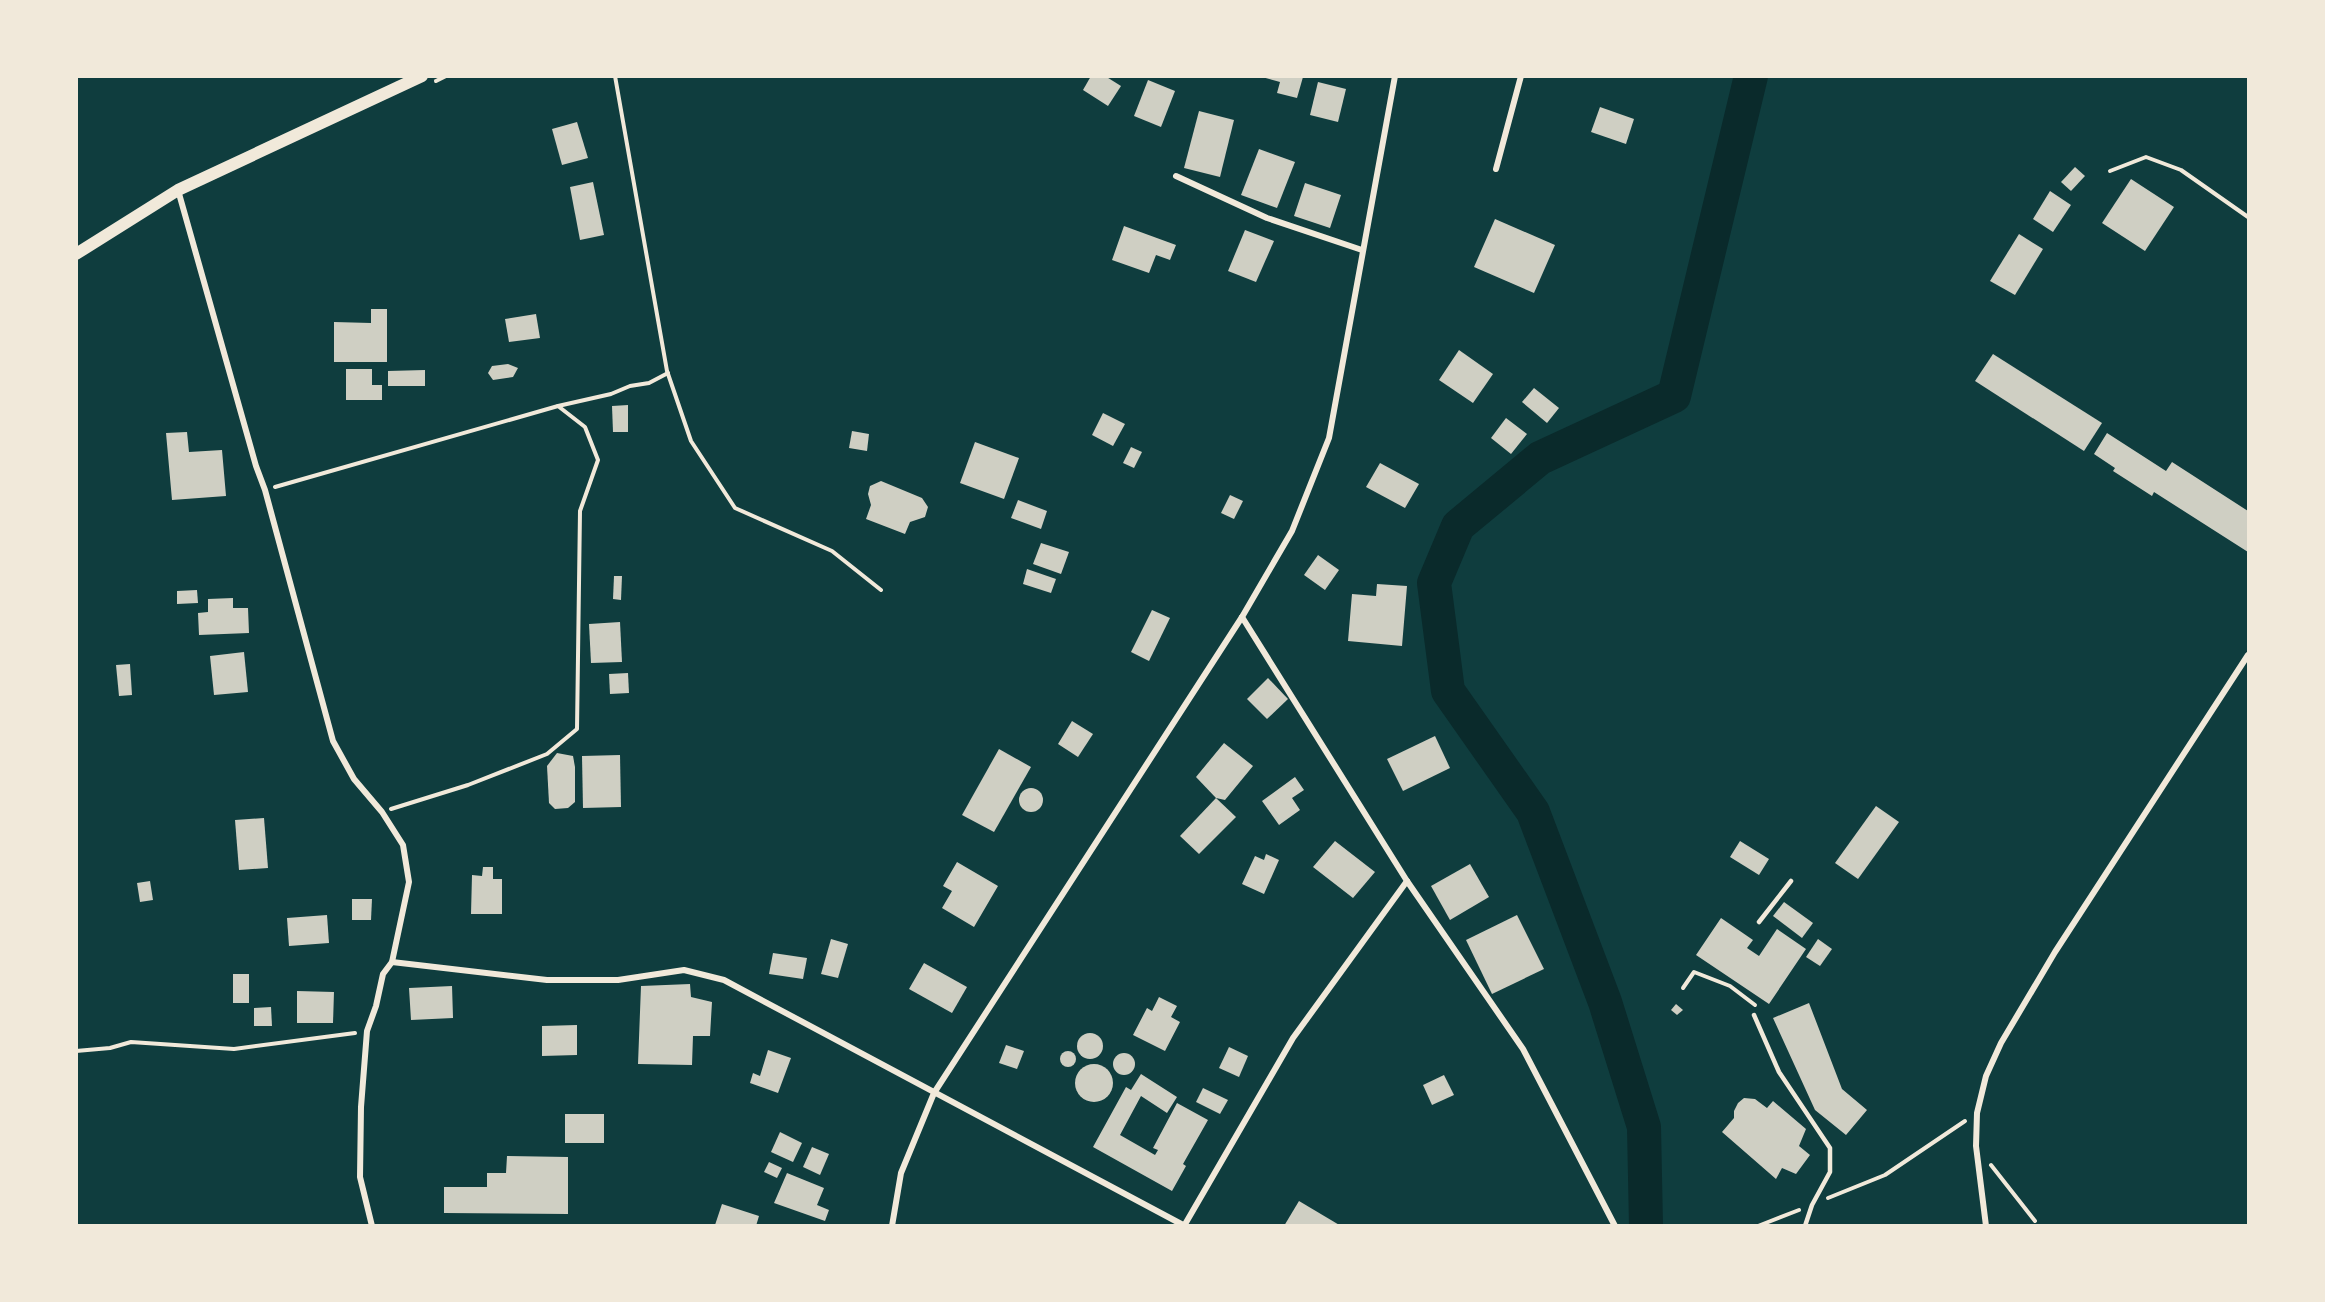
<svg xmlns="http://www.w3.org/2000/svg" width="2325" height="1302" font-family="'IBM Plex Sans',sans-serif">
<rect width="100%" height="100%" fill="#0f3d3e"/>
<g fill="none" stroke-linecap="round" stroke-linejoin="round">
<polyline stroke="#0a2a2b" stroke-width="34" points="1646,1226 1644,1127 1605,1002 1533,812 1448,691 1434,583 1458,526 1540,458 1674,396 1751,76"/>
</g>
<g fill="#cfcfc3">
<polygon points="1091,76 1105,76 1121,86 1108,106 1083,90"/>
<polygon points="1299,76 1303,77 1297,98 1277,93 1280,82 1262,77"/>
<polygon points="1148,80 1175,91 1161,127 1134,116"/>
<polygon points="1318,82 1346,89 1338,122 1310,115"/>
<polygon points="1600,107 1634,119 1626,144 1591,132"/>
<polygon points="1199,111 1234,120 1220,177 1184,168"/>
<polygon points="577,122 588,158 562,165 552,129"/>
<polygon points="1259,149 1295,162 1277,208 1241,195"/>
<polygon points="2075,167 2085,176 2071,191 2061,182"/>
<polygon points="2131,179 2174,207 2145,251 2102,223"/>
<polygon points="593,182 604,235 580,240 570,187"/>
<polygon points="1305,183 1341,195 1330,228 1294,216"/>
<polygon points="2050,191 2071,205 2053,232 2033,219"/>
<polygon points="1495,219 1555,245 1534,293 1474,267"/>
<polygon points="1124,226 1176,245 1170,260 1156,255 1149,273 1112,260"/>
<polygon points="1245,230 1274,241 1256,282 1228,271"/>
<polygon points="2019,234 2043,249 2015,295 1990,281"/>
<polygon points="371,309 387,309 387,362 334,362 334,322 371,323"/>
<polygon points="536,314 540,338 509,342 505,319"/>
<polygon points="1459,350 1493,374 1473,403 1439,380"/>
<polygon points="1993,354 2102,423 2084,451 1975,381"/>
<polygon points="508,364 518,368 513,377 493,380 488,373 492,366"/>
<polygon points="346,369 372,369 372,385 382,385 382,400 346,400"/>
<polygon points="425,370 425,386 388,386 388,371"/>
<polygon points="1534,388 1559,408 1547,423 1522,402"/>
<polygon points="628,405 628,432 613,432 612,406"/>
<polygon points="1103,413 1125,424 1113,446 1092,435"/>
<polygon points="1506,418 1527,434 1511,454 1491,438"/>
<polygon points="852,431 869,434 867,451 849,448"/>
<polygon points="187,432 189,452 222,450 226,496 172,500 166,433"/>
<polygon points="2107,433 2166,471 2172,462 2248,511 2248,552 2154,492 2152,496 2113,471 2115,468 2094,454"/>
<polygon points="975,442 1019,458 1004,499 960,483"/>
<polygon points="1131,447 1142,452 1134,468 1123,463"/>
<polygon points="1380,463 1419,484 1405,508 1366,487"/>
<polygon points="881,481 922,498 928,507 925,517 910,522 905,534 866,519 871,505 868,494 870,486"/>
<polygon points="1230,495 1243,501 1234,519 1221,513"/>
<polygon points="1018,500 1047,511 1041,529 1011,518"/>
<polygon points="1041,543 1069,552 1061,574 1033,564"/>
<polygon points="1318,555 1339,570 1325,590 1304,575"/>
<polygon points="1027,569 1056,579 1051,593 1023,584"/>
<polygon points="614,576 622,576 621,600 613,599"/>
<polygon points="1377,584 1407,586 1402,646 1348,641 1352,594 1376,596"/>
<polygon points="197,590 198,603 177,604 177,591"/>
<polygon points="233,598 233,608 248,608 249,633 199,635 198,613 208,612 208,599"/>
<polygon points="1152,610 1170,618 1149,661 1131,652"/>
<polygon points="620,622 622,662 591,663 589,624"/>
<polygon points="244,652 248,692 214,695 210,656"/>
<polygon points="130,664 132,695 119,696 116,665"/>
<polygon points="628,673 629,693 610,694 609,674"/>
<polygon points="1268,678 1288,699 1267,719 1247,699"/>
<polygon points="1072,721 1093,734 1078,757 1058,744"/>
<polygon points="1435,736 1450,768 1403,791 1387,759"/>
<polygon points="1224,743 1253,766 1225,800 1216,798 1196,777"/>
<polygon points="999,749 1031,767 994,832 962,815"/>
<polygon points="557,753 573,756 575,767 575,802 568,808 555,809 549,803 547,766"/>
<polygon points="620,755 621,807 583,808 582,756"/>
<polygon points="1295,777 1304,790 1292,798 1300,810 1279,825 1262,801"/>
<circle cx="1031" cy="800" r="12"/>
<polygon points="1216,798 1236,817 1199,854 1180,836"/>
<polygon points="1876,806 1899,822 1858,879 1835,863"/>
<polygon points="264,818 268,868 239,870 235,820"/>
<polygon points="1335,841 1375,872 1353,898 1313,867"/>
<polygon points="1740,841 1769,859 1759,875 1730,857"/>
<polygon points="1266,854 1279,860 1264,894 1242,884 1255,856 1264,860"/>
<polygon points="957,862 998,886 974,927 942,908 952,891 943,886"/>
<polygon points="1470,864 1489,897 1450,920 1431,886"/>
<polygon points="483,867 493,867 493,879 502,879 502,914 471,914 472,875 482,876"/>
<polygon points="150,881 153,900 140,902 137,883"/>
<polygon points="352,899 372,899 371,920 352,920"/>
<polygon points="1784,902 1813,923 1802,938 1773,916"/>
<polygon points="327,915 329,943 289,946 287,918"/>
<polygon points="1517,915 1544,969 1492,994 1466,940"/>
<polygon points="1721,918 1753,940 1747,948 1759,956 1777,929 1806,949 1769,1004 1696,955"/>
<polygon points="831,939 848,944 838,978 821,974"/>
<polygon points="1818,939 1832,949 1820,966 1806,957"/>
<polygon points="773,953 807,958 803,979 769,974"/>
<polygon points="924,963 967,987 952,1013 909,989"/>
<rect x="233" y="974" width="16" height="29"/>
<polygon points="690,984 691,997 712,1002 710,1036 693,1036 692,1065 638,1064 641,986"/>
<polygon points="452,986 453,1018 411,1020 409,988"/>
<polygon points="297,991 334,992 333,1023 297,1023"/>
<polygon points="1159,997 1177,1006 1171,1017 1180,1022 1165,1051 1133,1035 1147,1008 1152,1011"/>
<polygon points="1809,1003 1842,1089 1867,1110 1846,1135 1815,1110 1773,1018"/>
<polygon points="1676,1004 1683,1010 1677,1015 1671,1010"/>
<polygon points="271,1007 272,1026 254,1026 254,1008"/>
<polygon points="577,1025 577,1055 542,1056 542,1026"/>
<circle cx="1090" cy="1046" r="13"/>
<polygon points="1006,1045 1024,1051 1017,1069 999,1063"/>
<polygon points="1229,1047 1248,1056 1239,1077 1219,1068"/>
<polygon points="768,1050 791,1058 778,1093 750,1083 753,1073 760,1076"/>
<circle cx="1068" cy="1059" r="8"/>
<circle cx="1124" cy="1064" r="11"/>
<circle cx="1094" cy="1083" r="19"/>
<polygon points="1141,1074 1177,1097 1167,1113 1141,1096 1120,1135 1155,1155 1158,1150 1153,1148 1177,1103 1208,1120 1183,1164 1186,1166 1172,1191 1093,1147 1126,1087 1131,1090"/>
<polygon points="1444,1075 1454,1095 1432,1105 1423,1085"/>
<polygon points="1203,1088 1228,1100 1220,1114 1196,1102"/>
<polygon points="1744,1098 1755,1099 1767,1108 1773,1101 1806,1129 1799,1146 1810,1155 1796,1174 1782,1168 1776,1179 1722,1132 1734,1118 1734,1111 1738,1103"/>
<rect x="565" y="1114" width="39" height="29"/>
<polygon points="780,1132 802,1143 793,1162 771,1152"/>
<polygon points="812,1147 829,1154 820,1175 803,1167"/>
<polygon points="507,1156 568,1157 568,1214 444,1213 444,1187 487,1187 487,1173 506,1173"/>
<polygon points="769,1162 782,1168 777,1178 764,1172"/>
<polygon points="787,1173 824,1188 817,1205 829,1210 825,1221 774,1203"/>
<polygon points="1299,1201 1341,1226 1284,1226"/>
<polygon points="722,1204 759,1216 756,1226 715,1225"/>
</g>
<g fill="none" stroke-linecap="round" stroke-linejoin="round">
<g stroke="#f1e9da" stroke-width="4">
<polyline points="615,76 667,371 691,441 735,508 832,551 881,590"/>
<polyline points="436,81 446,76"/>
<polyline points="2110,171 2146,157 2181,170 2248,217"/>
<polyline points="275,487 558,406 611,394 630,386 649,383 668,373"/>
<polyline points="391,809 468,785 547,754 577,729 580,511 598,460 585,427 558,406"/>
<polyline points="1683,988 1694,972 1730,986 1755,1005"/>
<polyline points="76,1051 110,1048 131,1042 234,1049 355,1033"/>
<polyline points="1991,1165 2035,1221"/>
<polyline points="1828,1198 1885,1175 1965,1121"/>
<polyline points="1758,1226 1799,1210"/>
</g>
<g stroke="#f1e9da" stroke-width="4.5">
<polyline points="1759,922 1791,881"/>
<polyline points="1754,1015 1779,1072 1830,1148 1830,1172 1812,1205 1805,1226"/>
</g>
<g stroke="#f1e9da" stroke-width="6">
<polyline points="1496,169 1521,76"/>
<polyline points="1176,176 1267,218 1362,250"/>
<polyline points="178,190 256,466 265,490 333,741 354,779 382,812 403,845 409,882 392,962 383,974 376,1006 367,1031 361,1107 360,1177 372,1226"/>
<polyline points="1242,617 1407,881 1523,1049 1615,1226"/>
<polyline points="392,962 547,980 618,980 684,970 724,980 1185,1226"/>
<polyline points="892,1226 901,1173 934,1093 1242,617 1292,531 1329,438 1395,76"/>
<polyline points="1184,1226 1293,1038 1407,881"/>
<polyline points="1986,1226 1976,1146 1977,1113 1986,1076 2001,1043 2055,952 2248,655"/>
</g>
<polyline stroke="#f1e9da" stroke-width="12" points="76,254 178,190 422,76"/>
</g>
<rect width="2325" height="1302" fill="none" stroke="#f1e9da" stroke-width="156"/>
</svg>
